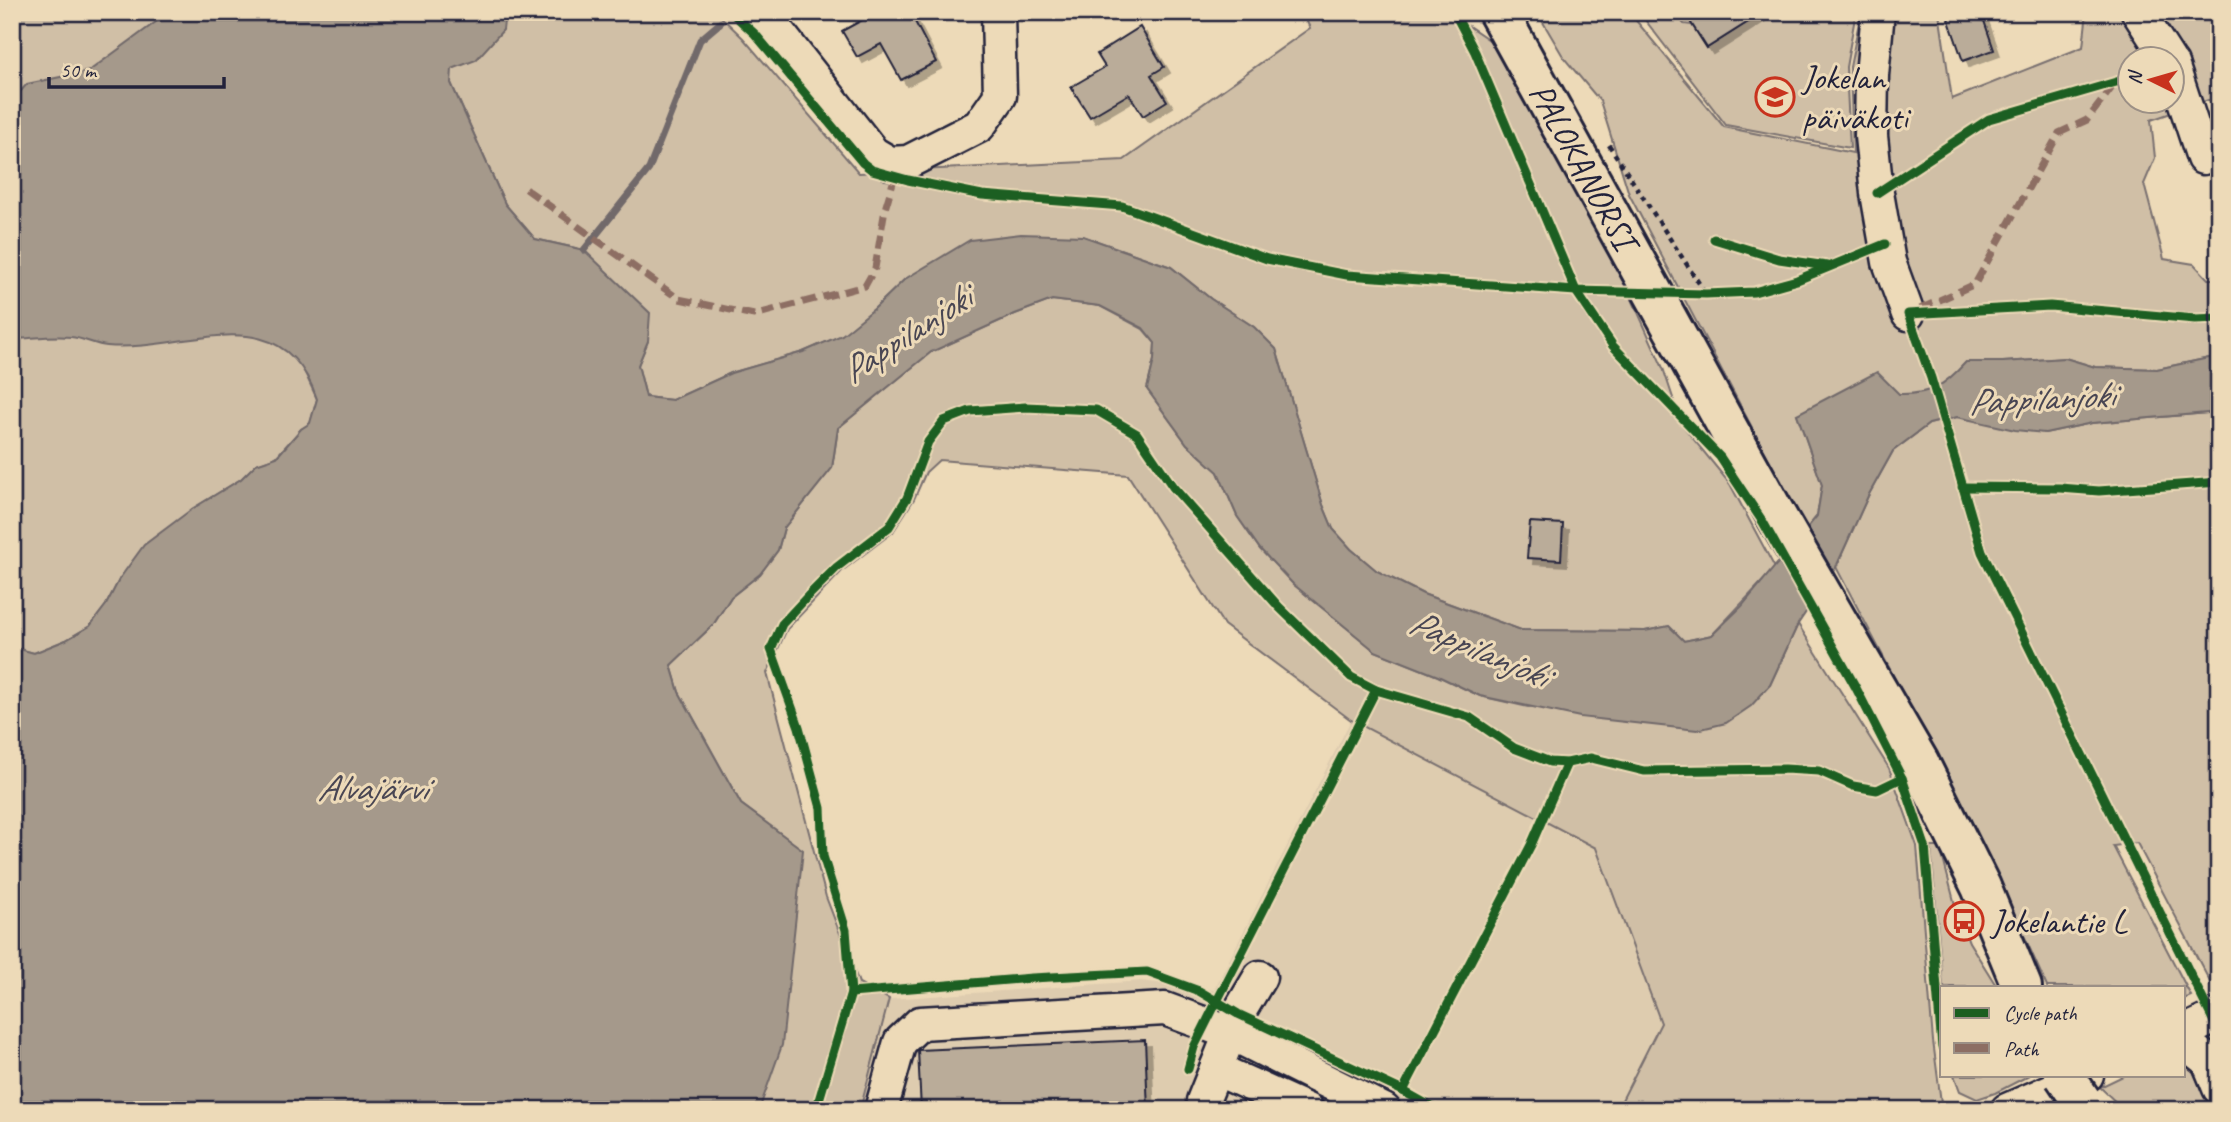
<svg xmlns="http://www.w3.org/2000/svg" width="2231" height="1122" font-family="Caveat,sans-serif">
<defs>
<filter id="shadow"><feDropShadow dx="6" dy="6" stdDeviation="0" flood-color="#0004"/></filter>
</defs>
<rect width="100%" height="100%" fill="#eddab8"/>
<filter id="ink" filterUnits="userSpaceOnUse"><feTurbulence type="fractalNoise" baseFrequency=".0143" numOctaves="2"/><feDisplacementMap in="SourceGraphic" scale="14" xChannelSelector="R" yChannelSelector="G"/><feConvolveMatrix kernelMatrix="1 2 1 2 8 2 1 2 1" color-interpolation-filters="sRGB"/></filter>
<g filter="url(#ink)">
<polygon fill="#deccaf" points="1351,720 1596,848 1661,1023 1617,1110 860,1110 889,999 1141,981 1214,990"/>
<g fill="#d0bfa6" stroke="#797070" stroke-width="2" fill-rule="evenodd">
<polygon points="12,12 211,12 160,19 12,234"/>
<polygon points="452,12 716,12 743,38 859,173 1124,160 1310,28 1302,12 1448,12 1498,46 1601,230 1663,368 1682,425 1730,484 1775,568 1712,635 1684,641 1669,626 1645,631 1521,630 1423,594 1377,571 1351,549 1333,529 1323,505 1276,349 1254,327 1211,299 1171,267 1083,236 905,279 874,309 843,335 803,352 731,373 672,400 646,397 638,365 648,341 584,250 535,239 505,204 451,83"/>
<path d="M1537,12H1629L1724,127L1853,153L1850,67L1861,12H1939L1952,99L2083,47L2087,12H2219V101L2208,100L2151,120L2155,158L2144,184L2164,259L2194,264L2208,279H2219V360L2209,358L2157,369L2095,367L2065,358L2003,362H1966L1949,381L1921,395L1899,394L1797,414L1822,485L1817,516L1806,530L1629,194L1600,101L1564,58ZM2130,60H2172V102H2130Z"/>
<polygon points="1639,12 1680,12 1679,18 1684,24 1692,25 1707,48 1764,12 1856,12 1846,67 1850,148 1726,125"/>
<polygon points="1052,300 1100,306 1143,329 1155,343 1154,360 1147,389 1187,444 1218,472 1237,516 1260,549 1293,584 1375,651 1438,676 1480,696 1528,707 1770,685 1798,624 1889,768 1917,846 1933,1041 1942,1110 1617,1110 1661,1023 1596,848 1351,720 1224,625 1128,475 939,460 926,472 914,499 893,532 842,571 787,629 767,673 826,897 859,983 889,999 860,1110 722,1110 802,850 741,804 679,692 671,665 713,625 731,597 760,574 778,550 784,528 832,468 838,428 931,352 1015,314"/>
<polygon points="12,312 225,316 283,347 301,364 317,399 310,424 301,429 276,457 256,464 241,479 192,509 120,578 106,605 90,626 66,640 34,653 12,647"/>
<polygon points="2219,412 2219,999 2137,843 2113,846 2191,996 2184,999 2184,987 2047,987 1989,857 1836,567 1868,496 1893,451 1929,424 1957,417 2045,433 2092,423"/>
<polygon points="1931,847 1940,847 1955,905 1969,942 1997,987 1943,987"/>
<polygon points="2184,1060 2191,1067 2211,1110 2124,1110 2100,1087 2125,1075 2184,1075"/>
<polygon points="1954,1075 2030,1075 1995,1093 1977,1099 1960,1091"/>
</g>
<path fill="#a5998b" stroke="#71696b" stroke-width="2" d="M211,12H505L503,30L476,60L452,69L451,83L505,204L535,239L584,250L650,313L648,341L638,365L646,397L672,400L731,373L803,352L842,335L874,309L905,279L970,240L1021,234L1083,236L1171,267L1211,299L1254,327L1276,349L1323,505L1333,529L1351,549L1377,571L1423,594L1521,630L1645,631L1669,626L1684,641L1712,635L1742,606L1817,516L1822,485L1797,414L1877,372L1899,394C1931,395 1945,385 1966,362H2003L2065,358L2095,367L2157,369L2209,358L2219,360V412L2092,423L2045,433L2015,430L1957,417L1929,424L1893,451L1868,496L1836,567L1798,624L1770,685L1751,706L1726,723L1697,730L1580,717L1480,696L1438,676L1375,651L1293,584L1260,549L1237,516L1218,472L1187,444L1147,389L1154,360L1155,343L1143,328L1100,306L1052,300L1015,314L931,352L838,428L832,468L784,528L778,550L760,574L731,597L713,625L671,665L679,692L741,804L803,850L782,1045L759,1110H12V647L34,653L66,640L90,626L106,605L120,578L144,545L192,509L241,479L256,464L277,457L301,429L310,423L317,399C281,293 187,353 107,346C95,345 83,338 71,337C54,335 35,338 17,339L12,341V101L27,84L89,71L160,19Z"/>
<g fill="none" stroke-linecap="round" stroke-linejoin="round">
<polyline stroke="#71696b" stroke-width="7" points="584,250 649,169 700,40 720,23"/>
</g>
<g fill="#baac99" stroke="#22223b" stroke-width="2" filter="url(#shadow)">
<polygon points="877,12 910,12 936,62 901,80 881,44 857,57 842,31"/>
<polygon points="1684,12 1764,12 1707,48"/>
<polygon points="1946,12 1981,12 1994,50 1963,61"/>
<polygon points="1140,27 1164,67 1151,75 1167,101 1143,116 1129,94 1090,117 1071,87 1105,67 1097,54"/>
<polygon points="1530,522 1563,524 1561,560 1527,558"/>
<polygon points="1145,1040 1148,1110 921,1110 918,1050"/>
</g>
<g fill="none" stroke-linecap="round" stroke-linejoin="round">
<g stroke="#22223b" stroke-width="37">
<g id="minor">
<polyline points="759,12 771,23 873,153 890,163 908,162 979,126 1000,96 998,12"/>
<polyline points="1878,12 1872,75 1871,136 1877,193 1889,262 1908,314"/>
<polyline points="2138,12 2169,60"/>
<polyline points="2172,64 2203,158"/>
<polyline points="2184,1032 2219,1015"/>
<polyline points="2184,1042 2208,1061 2219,1088"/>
<polyline points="1216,1069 1307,1110"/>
<polyline points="881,1110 900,1042 920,1023 1165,1009 1230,1033 1384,1110"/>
<polyline points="1203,1110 1203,1101 1238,1014 1260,977"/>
<polyline points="2007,1110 2087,1075"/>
</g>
</g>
<g stroke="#22223b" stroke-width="44">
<polyline id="major" points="1498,12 1772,508 1919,762 1981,887 2022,987"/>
</g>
<polyline stroke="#22223b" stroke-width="4.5" stroke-dasharray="5 5" stroke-linecap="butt" points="1609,145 1706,294"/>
<use href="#minor" stroke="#eddab8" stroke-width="32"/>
<use href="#major" stroke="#eddab8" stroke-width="38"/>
<g stroke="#22223b" stroke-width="44" stroke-linecap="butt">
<polyline id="major-bridge" points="2064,1075 2081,1100"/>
</g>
<use href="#major-bridge" stroke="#eddab8" stroke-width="38"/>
<g stroke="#8d6e63" stroke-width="7" stroke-dasharray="14 7" stroke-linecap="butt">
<polyline points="526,189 679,299 754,315 865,286 875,268 885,209 895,176"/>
<polyline points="1920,309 1975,284 2059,133 2087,120 2114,85"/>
</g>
<g stroke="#eddab8" stroke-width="13">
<g id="cycleway">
<polyline points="731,12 755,34 863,163 872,170 908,180 982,195 1122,206 1267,259 1347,275 1576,291 1706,294 1754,292 1797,280 1885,244"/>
<polyline points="1454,12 1475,52 1576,291 1613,346 1720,457 1763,522 1855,686 1902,778 1925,846 1942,1047"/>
<polyline points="1877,193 1989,119 2130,78"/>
<polyline points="1714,239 1779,259 1827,266"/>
<polyline points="2219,318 2195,319 2050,306 1908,314 1931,378 1982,552 2219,1032"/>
<polyline points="1962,487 2060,488 2099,491 2219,482"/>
<polyline points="1188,1069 1194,1047 1217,1001 1376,690"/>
<polyline points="1403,1091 1531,845 1567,763"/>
<polyline points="816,1110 851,993"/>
<polyline points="1437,1110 1403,1091 1238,1014 1199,991 1147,972 1032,978 851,993 846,930 823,856 821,808 799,727 771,649 782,624 808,596 837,567 889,527 907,498 928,442 944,421 970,411 1025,407 1096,410 1137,434 1173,487 1279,607 1351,677 1376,690 1469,717 1514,748 1550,762 1567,763 1591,758 1644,771 1785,769 1819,771 1853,786 1877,790 1902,778"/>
</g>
</g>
<use href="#cycleway" stroke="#1b5e20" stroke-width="9"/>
</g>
</g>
<defs>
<g id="school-ring" transform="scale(2.0125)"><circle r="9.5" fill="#eddab8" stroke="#c8321e" stroke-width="1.5"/><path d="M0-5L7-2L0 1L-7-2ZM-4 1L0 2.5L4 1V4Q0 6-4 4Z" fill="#c8321e"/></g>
<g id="bus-ring" transform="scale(2.0125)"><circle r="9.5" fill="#eddab8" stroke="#c8321e" stroke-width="1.5"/><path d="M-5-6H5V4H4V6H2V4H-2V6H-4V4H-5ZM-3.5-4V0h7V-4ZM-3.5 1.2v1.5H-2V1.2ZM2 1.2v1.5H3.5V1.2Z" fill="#c8321e"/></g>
</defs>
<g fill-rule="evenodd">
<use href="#school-ring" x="1775" y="97"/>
<use href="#bus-ring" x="1964" y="921"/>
</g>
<g text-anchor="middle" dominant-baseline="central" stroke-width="6" stroke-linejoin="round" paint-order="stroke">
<g font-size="35" fill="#22223b" stroke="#eddab8" text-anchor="start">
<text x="1802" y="77">Jokelan<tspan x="1802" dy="40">päiväkoti</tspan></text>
<text x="1991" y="921">Jokelantie L</text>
</g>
<g font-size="35" fill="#22223b" stroke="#eddab8">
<text transform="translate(1583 166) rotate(61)">PALOKANORSI</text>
</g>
<g font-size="37" font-style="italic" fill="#494653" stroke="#eddab8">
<text transform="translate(906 334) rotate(-33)">Pappilanjoki</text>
<text transform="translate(2041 398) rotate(-3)">Pappilanjoki</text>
<text transform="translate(1479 648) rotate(23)">Pappilanjoki</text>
<text x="372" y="787">Alvajärvi</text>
</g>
</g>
<rect width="2231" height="1122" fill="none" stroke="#eddab8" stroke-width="42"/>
<rect x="21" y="21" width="2189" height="1080" fill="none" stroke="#22223b" stroke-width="2.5" filter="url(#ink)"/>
<rect x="1940" y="986" width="245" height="91" fill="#eddab8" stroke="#9c9086" stroke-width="2"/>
<rect x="1954" y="1008" width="35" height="10" fill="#1b5e20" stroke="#9c9086" stroke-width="2"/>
<text x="2004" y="1020" font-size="21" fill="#22223b">Cycle path</text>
<rect x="1954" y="1043" width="35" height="10" fill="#8d6e63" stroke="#9c9086" stroke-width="2"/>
<text x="2004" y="1056" font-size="21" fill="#22223b">Path</text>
<g transform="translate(2151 80) rotate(275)"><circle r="33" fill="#eddab8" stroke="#9c9086" stroke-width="2"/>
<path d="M0-5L12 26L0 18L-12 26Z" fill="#c8321e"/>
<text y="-10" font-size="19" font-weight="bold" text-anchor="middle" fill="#22223b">N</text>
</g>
<path d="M49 77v10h175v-10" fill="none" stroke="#22223b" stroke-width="3.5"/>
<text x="60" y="77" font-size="21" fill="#22223b" stroke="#eddab8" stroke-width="5" paint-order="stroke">50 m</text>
</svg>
